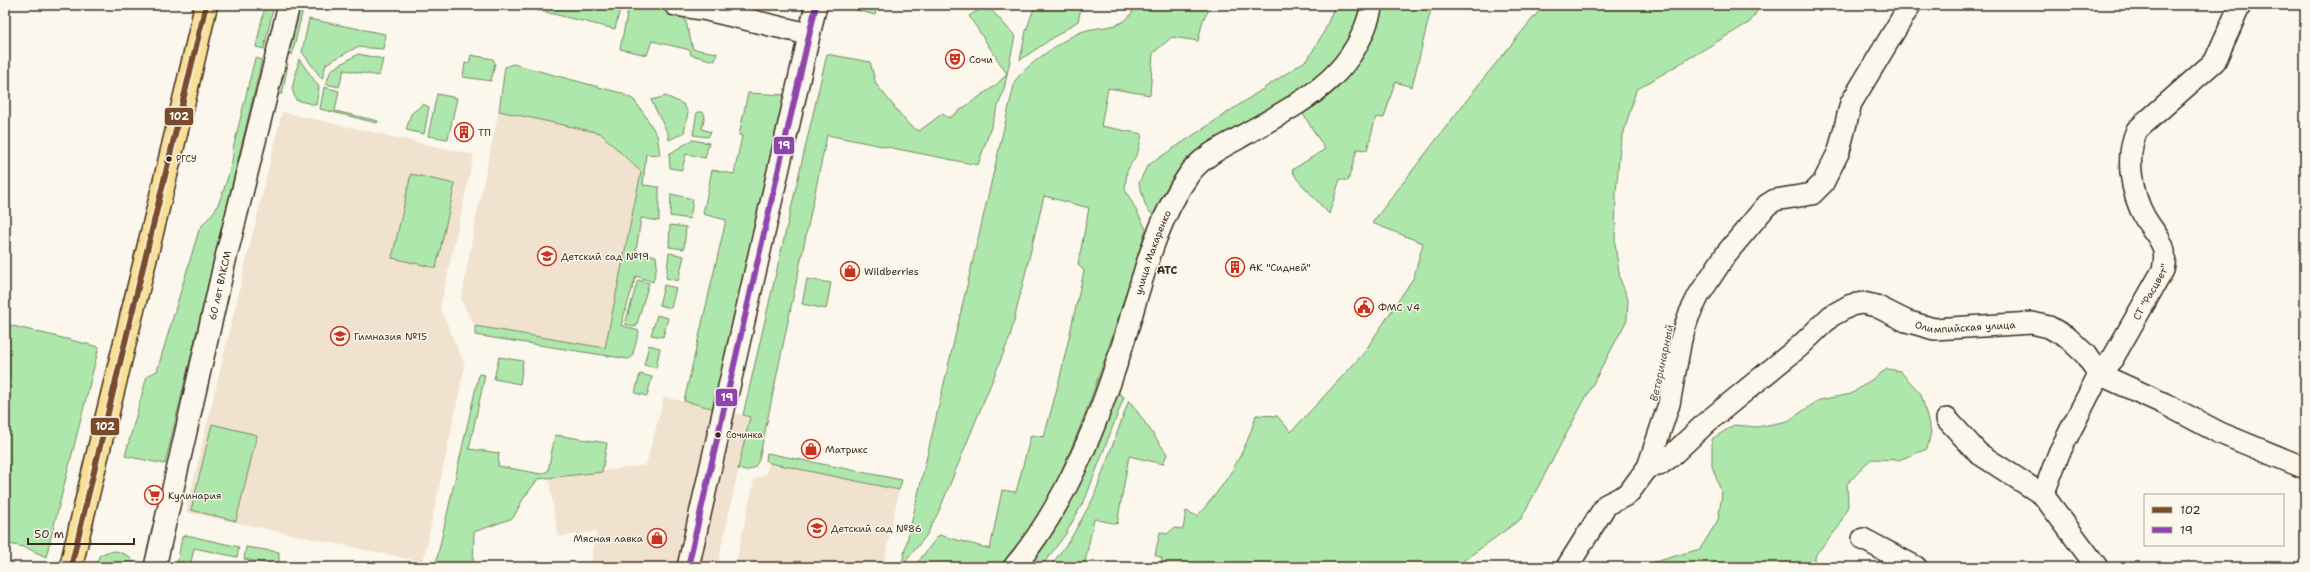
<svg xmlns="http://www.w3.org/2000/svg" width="2310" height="572" font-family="'Shantell Sans',sans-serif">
<rect width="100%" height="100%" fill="#fbf7ec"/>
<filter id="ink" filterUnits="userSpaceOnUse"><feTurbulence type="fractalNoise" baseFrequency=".025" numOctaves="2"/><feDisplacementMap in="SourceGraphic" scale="8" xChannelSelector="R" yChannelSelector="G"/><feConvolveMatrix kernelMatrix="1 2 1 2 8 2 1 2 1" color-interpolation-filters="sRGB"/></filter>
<g filter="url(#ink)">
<g fill="#f0e2ce">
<polygon points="499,111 600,133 641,172 605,348 475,326 461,301 477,212"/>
<polygon points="282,112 474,155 440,308 465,365 423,562 186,512"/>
<polygon points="664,397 750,417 717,567 590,567 597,531 558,537 549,479 646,465"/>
<polygon points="770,463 899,490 883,567 735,567 754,480 765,474"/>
</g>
<g fill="#aee7ab" stroke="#748864">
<polygon points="265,5 274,5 264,49 256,47"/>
<polygon points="296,5 304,5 292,55 285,52"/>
<polygon points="516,5 621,5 615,29"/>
<polygon points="629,5 683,11 693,49 717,53 715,61 691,55 690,50 652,41 647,55 620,49"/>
<polygon points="839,5 877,5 875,15"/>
<polygon points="987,5 1015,36 1004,89 978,165 827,135 759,460 754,468 746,471 738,469 750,417 743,415 827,54 870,62 876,84 909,125 919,131 942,114 949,118 996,85 1007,74 969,16"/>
<polygon points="1035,5 1082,5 1078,21 1020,60 1026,31"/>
<path d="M1135,5H1212L1203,20L1198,41L1172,37L1153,53L1150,95L1108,88L1101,126L1142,134L1138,152L1127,171L1125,189L1146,229C1116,324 1089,420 1043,509C1032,530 1015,549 999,567H914L939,535L990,549L1002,490L1016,492L1031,435L1044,437L1060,377L1084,271L1078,264L1089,208L1044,196L1010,337L939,511L926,536L901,567L1015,81C1024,67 1065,38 1081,32C1102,24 1127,32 1135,5Z"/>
<polygon points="1335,5 1364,5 1359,25 1340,57 1311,83 1203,150 1155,218 1146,207 1139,183 1147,166 1308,59 1325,30"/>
<polygon points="1380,5 1432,5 1412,87 1395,82 1384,118 1376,117 1367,150 1357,149 1348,181 1340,179 1329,214 1297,179 1292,170 1325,149 1300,109 1358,62 1375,30"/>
<path d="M1544,5H1761L1750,22L1636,90L1620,146L1616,193L1615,244L1620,279L1628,299L1627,320L1521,519L1463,561L1462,567H1160L1162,558L1155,555L1160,532L1167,534L1174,528L1183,529L1186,511L1197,516C1224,487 1246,453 1256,415L1277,416L1291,432L1363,354L1414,277L1423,243L1372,223L1483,79Z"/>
<polygon points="309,19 385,34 383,49 357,47 326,64 322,79 302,52"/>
<polygon points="358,54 383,59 379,76 344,70 339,87 326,84 331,70"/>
<polygon points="471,55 493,59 495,63 491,81 463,77 465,63 469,64"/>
<path d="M255,58L262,60L165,464L125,456L147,376L157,371L199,230C204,222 210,217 215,210C221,201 235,159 233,149Z"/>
<polygon points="299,59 319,87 316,105 296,100 292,89"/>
<polygon points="279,62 288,64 282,94 273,93"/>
<polygon points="513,64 621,93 634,100 644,114 657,135 660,155 646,154 643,185 659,187 659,221 641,218 636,251 656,256 657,265 653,282 636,276 621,325 639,331 632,357 628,359 475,335 475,326 605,348 641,172 600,133 499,111 505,67"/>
<polygon points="324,87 339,91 335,111 378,121 377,123 320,109"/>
<polygon points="748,93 785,95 715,409 684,401 726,220 703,214 712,170 734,174 742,136 739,135"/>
<polygon points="437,94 457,98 448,139 428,136"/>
<polygon points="666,96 683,104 688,112 684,133 669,140 668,134 651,100"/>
<polygon points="423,104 429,107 424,134 406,130 411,114"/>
<polygon points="697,112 703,112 705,115 702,129 711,132 708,137 693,135"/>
<polygon points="692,140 709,143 705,158 686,154 682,170 670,168 669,154"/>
<polygon points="411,174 455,184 436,268 392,258"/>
<polygon points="671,194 693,199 690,219 670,216"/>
<polygon points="670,225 686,227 684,249 669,247"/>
<polygon points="669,253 684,256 678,281 666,278"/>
<polygon points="807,279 831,283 826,309 802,304"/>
<polygon points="638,280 649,283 636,327 625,324"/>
<polygon points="664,285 676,288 671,308 659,305"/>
<polygon points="657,315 668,318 663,337 651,335"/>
<polygon points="5,324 99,347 46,557 27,548 5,543"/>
<polygon points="649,345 660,348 656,368 644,365"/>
<polygon points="499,357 523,361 520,384 494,379"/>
<polygon points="1887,369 1900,371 1921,394 1931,432 1927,449 1899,460 1871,459 1847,484 1848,506 1838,528 1816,554 1813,567 1637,567 1700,549 1718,520 1722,494 1712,466 1712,439 1734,425 1757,427 1788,421 1819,400 1851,394"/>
<polygon points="479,374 485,375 469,449 499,453 498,466 541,474 548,471 555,435 607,443 602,472 538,479 523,499 513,518 474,532 473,567 435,567"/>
<polygon points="640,374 652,377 647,396 635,393"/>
<polygon points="1117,392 1124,397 1086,497 1065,535 1041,567 1025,567"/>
<polygon points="1129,400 1167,454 1163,464 1129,456 1117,524 1094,519 1084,567 1050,567 1071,538 1093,499"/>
<polygon points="212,424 257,435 236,521 191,510"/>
<polygon points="767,453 902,480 899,490 770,463 766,461"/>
<polygon points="186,535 239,547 237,557 194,548 190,567 177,565 182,537"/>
<polygon points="246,547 279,552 279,566 244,559"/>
<polygon points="116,551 129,556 136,567 96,567 99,556 107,552"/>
</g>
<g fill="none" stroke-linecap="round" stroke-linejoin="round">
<g stroke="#3b2a1e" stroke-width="24">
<g id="minor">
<polyline points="675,5 707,10 808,34"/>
<polyline points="1947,419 1978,453 2043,495 2097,567"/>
<path id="s1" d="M1648,467L1659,465L1670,457L1707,422L1800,346L1831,316L1851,305L1863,303L1876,306L1906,321L1934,329L2032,323L2049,327L2068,338L2085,354L2099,374L2165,404L2220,433L2305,468"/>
<path id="s2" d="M2043,495L2059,453L2099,374L2113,358L2163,270C2169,244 2157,238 2145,218C2131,193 2125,156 2137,130L2215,61L2240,5"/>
<polyline points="1863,539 1916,567"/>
<path id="s3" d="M155,567L225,261L289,5"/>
<polyline points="688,567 816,5"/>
<path id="s4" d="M1014,567C1067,504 1101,415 1125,337C1142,281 1155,222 1190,173C1202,157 1221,148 1237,139C1298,103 1355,81 1372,5"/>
<polyline points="1567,567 1606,505 1628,494 1648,467 1669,404 1681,339 1689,315 1699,295 1726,254 1767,205 1775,200 1812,194 1823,183 1839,151 1851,103 1910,5"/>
</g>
</g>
<g stroke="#3b2a1e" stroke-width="25">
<path id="major" d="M71,567C114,379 164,193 206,5"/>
</g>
<use href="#minor" stroke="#fbf7ec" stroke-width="21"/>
<use href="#major" stroke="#fadf96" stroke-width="22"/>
<g stroke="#fbf7ec" stroke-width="9">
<polyline id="bus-1" points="71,567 206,5"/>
</g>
<g stroke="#fbf7ec" stroke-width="9">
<polyline id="bus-2" points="688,567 816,5"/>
</g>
<use href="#bus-1" stroke="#7a4b2a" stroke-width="6"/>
<use href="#bus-2" stroke="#8e44ad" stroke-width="6"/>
</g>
</g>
<defs>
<g id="theatre-ring" transform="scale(1)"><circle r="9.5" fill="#fbf7ec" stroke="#c8321e" stroke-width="1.5"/><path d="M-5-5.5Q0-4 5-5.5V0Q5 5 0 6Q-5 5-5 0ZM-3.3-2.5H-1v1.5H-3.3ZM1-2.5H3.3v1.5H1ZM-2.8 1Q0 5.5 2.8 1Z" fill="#c8321e"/></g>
<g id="building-ring" transform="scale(1)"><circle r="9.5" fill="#fbf7ec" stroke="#c8321e" stroke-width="1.5"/><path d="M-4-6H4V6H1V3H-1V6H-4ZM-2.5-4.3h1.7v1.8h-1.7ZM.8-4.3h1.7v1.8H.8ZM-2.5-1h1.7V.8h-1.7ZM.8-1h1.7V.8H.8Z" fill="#c8321e"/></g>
<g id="school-ring" transform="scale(1)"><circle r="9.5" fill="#fbf7ec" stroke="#c8321e" stroke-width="1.5"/><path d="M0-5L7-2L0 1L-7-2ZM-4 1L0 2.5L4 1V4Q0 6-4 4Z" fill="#c8321e"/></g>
<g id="shop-ring" transform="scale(1)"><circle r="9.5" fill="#fbf7ec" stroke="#c8321e" stroke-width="1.5"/><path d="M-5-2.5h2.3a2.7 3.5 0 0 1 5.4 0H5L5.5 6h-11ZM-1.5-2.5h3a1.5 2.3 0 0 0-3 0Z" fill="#c8321e"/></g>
<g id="civic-ring" transform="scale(1)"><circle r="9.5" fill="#fbf7ec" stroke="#c8321e" stroke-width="1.5"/><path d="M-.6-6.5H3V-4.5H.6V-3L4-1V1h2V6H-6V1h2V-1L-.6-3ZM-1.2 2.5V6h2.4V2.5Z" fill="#c8321e"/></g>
<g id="supermarket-ring" transform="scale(1)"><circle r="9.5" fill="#fbf7ec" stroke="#c8321e" stroke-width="1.5"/><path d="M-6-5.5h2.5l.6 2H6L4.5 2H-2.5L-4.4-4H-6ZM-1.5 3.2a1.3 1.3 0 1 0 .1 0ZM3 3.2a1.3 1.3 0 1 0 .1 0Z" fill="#c8321e"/></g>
</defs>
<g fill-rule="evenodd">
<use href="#theatre-ring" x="955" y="59"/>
<use href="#building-ring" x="464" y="132"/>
<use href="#school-ring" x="547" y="256"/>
<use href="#building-ring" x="1235" y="267"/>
<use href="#shop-ring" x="850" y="271"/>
<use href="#civic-ring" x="1364" y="307"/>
<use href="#school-ring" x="340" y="336"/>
<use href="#shop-ring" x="811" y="449"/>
<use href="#supermarket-ring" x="154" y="495"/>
<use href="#school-ring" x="817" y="528"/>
<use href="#shop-ring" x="657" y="538"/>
</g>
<g fill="#3b2a1e" stroke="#fbf7ec" stroke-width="1.5">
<circle cx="169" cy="159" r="3.5"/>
<circle cx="718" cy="435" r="3.5"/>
</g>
<g text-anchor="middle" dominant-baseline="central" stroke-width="3" stroke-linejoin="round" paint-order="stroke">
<g font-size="9" fill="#3b2a1e" stroke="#fbf7ec" text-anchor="start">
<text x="176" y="159">РГСУ</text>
<text x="726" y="435">Сочинка</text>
</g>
<g font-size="10" fill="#3b2a1e" stroke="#fbf7ec" text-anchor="start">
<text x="969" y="59">Сочи</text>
<text x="478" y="132">ТП</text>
<text x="561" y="256">Детский сад №19</text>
<text x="1249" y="267">АК "Сидней"</text>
<text x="864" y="271">Wildberries</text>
<text x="1378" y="307">ФМС √4</text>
<text x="354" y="336">Гимназия №15</text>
<text x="825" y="449">Матрикс</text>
<text x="168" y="495">Кулинария</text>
<text x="831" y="528">Детский сад №86</text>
<text x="643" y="538" text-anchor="end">Мясная лавка</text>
</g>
<g font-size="10" fill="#3b2a1e" stroke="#fbf7ec">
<text stroke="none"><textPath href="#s4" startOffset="346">улица Макаренко</textPath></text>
<text stroke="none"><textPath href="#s3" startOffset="289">60 лет ВЛКСМ</textPath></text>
<text stroke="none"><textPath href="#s2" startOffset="231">СТ "Расцвет"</textPath></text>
<text stroke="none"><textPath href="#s1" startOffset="381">Олимпийская улица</textPath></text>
</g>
<g font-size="11" font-weight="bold" fill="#3b2a1e" stroke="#fbf7ec">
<text x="1167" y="270">АТС</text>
</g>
<g font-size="11" font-style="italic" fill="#4f5c55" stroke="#fbf7ec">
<text transform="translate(1662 363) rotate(-78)">Ветеринарный</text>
</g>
</g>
<g stroke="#fbf7ec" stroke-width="1.5">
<rect x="164" y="107" width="30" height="19" rx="4" fill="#7a4b2a"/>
<rect x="773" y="136" width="22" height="19" rx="4" fill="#8e44ad"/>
<rect x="715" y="388" width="23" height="19" rx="4" fill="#8e44ad"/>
<rect x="90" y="417" width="30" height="19" rx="4" fill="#7a4b2a"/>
</g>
<g font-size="11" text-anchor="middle" font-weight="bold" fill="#fff">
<text x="179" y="120">102</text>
<text x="784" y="149">19</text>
<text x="727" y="401">19</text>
<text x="105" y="430">102</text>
</g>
<rect width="2310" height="572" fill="none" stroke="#fbf7ec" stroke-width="20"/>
<rect x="10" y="10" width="2290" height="552" fill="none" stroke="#3b2a1e" stroke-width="1.5" filter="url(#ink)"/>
<rect x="2144" y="494" width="140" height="52" fill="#fbf7ec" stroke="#aea59a"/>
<rect x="2152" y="507" width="20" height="6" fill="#7a4b2a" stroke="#aea59a"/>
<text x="2180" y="514" font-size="12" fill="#3b2a1e">102</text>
<rect x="2152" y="527" width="20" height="6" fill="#8e44ad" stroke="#aea59a"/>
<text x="2180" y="534" font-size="12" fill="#3b2a1e">19</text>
<path d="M28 538v6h106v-6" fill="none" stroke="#3b2a1e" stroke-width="2"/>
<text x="34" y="538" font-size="12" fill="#3b2a1e" stroke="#fbf7ec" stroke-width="3" paint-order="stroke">50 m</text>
</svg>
